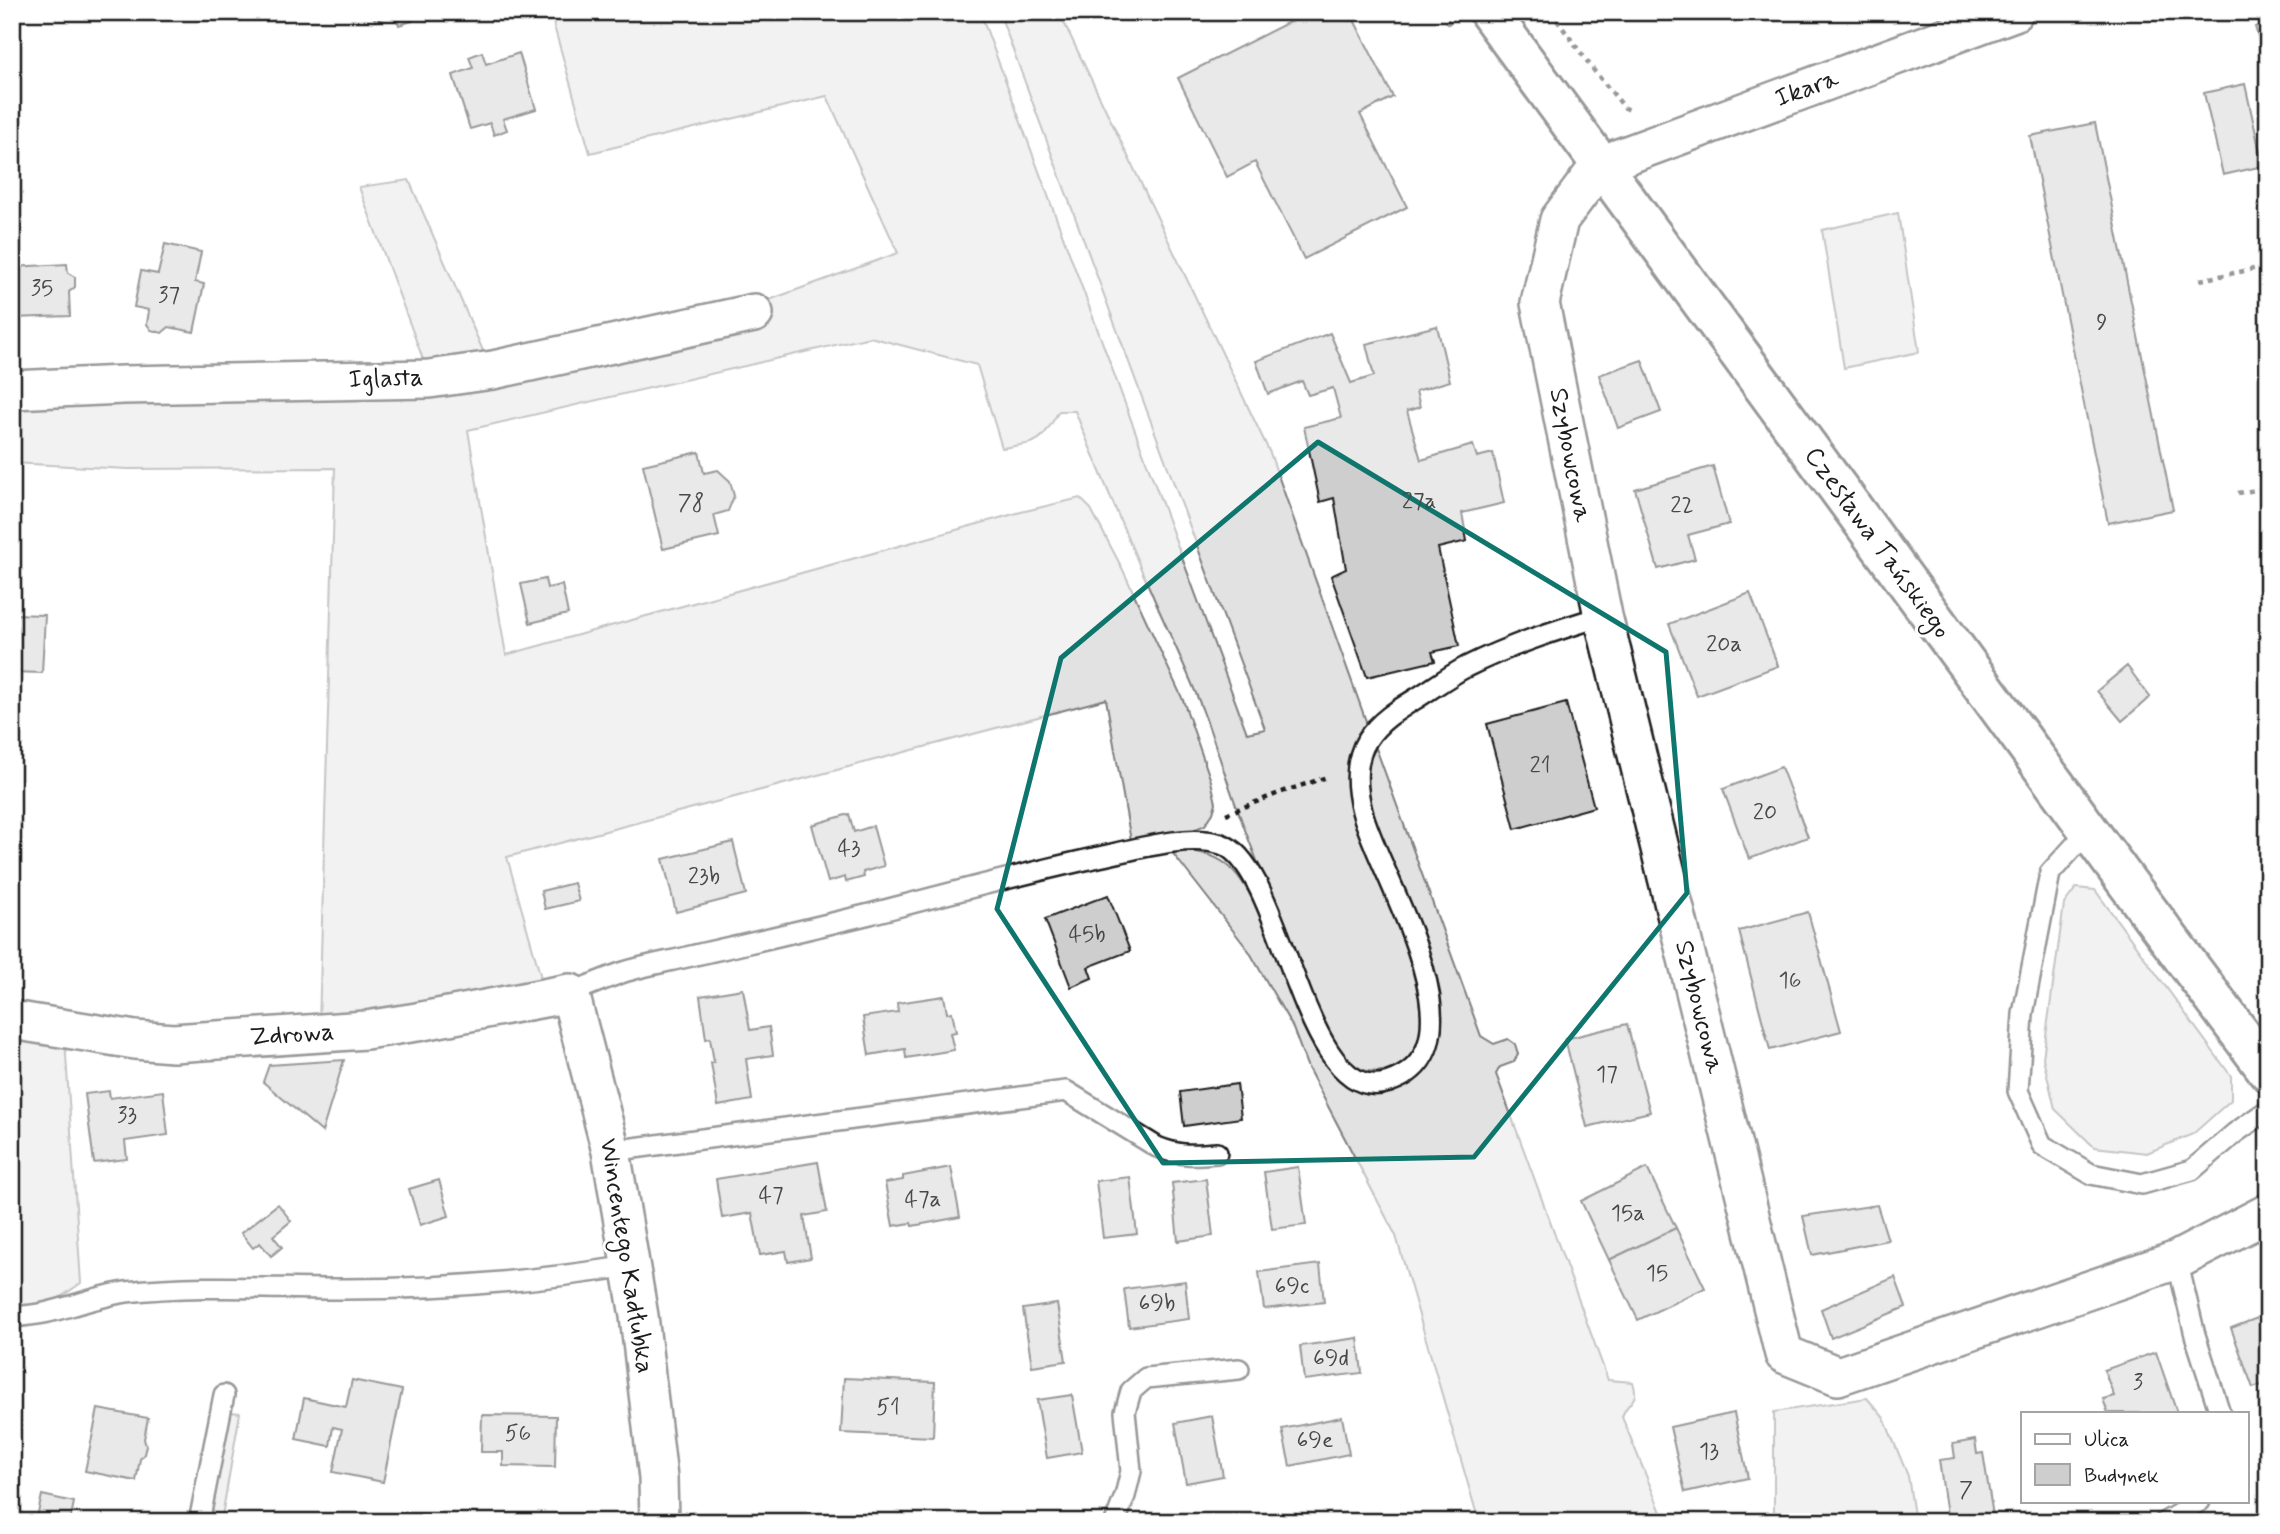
<svg xmlns="http://www.w3.org/2000/svg" width="2280" height="1534" font-family="Mynerve,sans-serif">
<rect width="100%" height="100%" fill="#fff"/>
<filter id="ink" filterUnits="userSpaceOnUse"><feTurbulence type="fractalNoise" baseFrequency=".0143" numOctaves="2"/><feDisplacementMap in="SourceGraphic" scale="14" xChannelSelector="R" yChannelSelector="G"/><feConvolveMatrix kernelMatrix="1 2 1 2 8 2 1 2 1" color-interpolation-filters="sRGB"/></filter>
<g filter="url(#ink)">
<g fill="#e2e2e2" stroke="#7f7f7f" stroke-width="2">
<path d="M550,12H980L1247,733L1265,729L999,12H1059L1270,453L1367,724C1355,743 1347,752 1348,776C1348,830 1488,1058 1382,1071C1368,1073 1358,1070 1347,1059C1322,1033 1311,992 1297,958C1278,911 1257,864 1240,816C1227,782 1217,748 1204,714C1189,673 1169,634 1152,594C1125,533 1100,472 1075,411H1059C1039,445 1040,442 1002,448L977,365L870,337L468,430L506,655L1021,512L1080,498L1091,509L1123,570L1183,700L1211,781L1216,803L1213,813L1205,825L1189,832L1131,841L1106,699L507,857L543,985L319,1026L335,468L128,469L12,463V398L498,381L773,319L769,300L898,253L827,96L590,153Z"/>
<polygon points="409,180 487,360 427,370 359,187"/>
<polygon points="1898,213 1919,352 1844,368 1822,230"/>
<path d="M1376,748L1481,1036L1494,1044L1508,1039L1515,1044L1518,1054L1514,1062L1500,1067L1496,1074L1608,1380L1633,1382C1640,1404 1628,1398 1622,1417L1665,1522H1479L1396,1236L1308,1068L1292,1026L1249,951L1171,851C1191,850 1210,852 1226,864C1281,905 1300,1107 1381,1094C1397,1091 1410,1082 1421,1071C1471,1020 1407,902 1384,848C1379,836 1370,822 1368,809C1366,800 1364,775 1366,767C1368,760 1373,754 1376,748Z"/>
<polygon points="2076,888 2095,890 2231,1076 2231,1100 2193,1134 2147,1153 2094,1147 2055,1109 2043,1058 2064,904"/>
<polygon points="12,1030 65,1040 81,1283 48,1306 12,1310"/>
<polygon points="1867,1398 1884,1418 1908,1476 1915,1522 1774,1522 1774,1412"/>
<polygon points="230,1412 240,1413 221,1522 210,1522"/>
</g>
<g fill="#cecece" stroke="#1c1c1c" stroke-width="2">
<polygon points="373,12 409,12 412,21 399,25 395,14 375,21"/>
<polygon points="1309,12 1350,12 1393,97 1360,114 1407,207 1304,259 1255,162 1227,177 1178,78"/>
<polygon points="2268,23 2268,68 2255,27"/>
<polygon points="482,52 486,64 519,53 536,109 503,119 507,130 494,135 490,123 470,129 453,75 473,68 469,57"/>
<polygon points="2245,84 2263,166 2223,175 2204,93"/>
<polygon points="2095,123 2173,510 2108,523 2030,136"/>
<polygon points="165,244 201,252 195,282 204,284 194,332 169,327 162,333 151,330 147,324 149,310 134,307 141,271 158,274"/>
<polygon points="67,264 68,273 75,277 75,287 69,292 70,316 12,318 12,267"/>
<polygon points="1437,326 1450,381 1416,391 1420,407 1407,411 1421,460 1473,445 1477,457 1493,453 1504,503 1462,513 1467,541 1438,548 1459,646 1432,652 1435,661 1367,677 1331,576 1346,569 1334,498 1320,502 1304,427 1341,418 1333,388 1308,395 1302,381 1268,394 1256,361 1330,333 1351,383 1374,376 1366,344"/>
<polygon points="1642,360 1661,412 1618,428 1599,375"/>
<polygon points="699,452 704,473 718,470 730,481 734,496 728,511 714,515 719,536 663,549 643,465"/>
<polygon points="1713,466 1729,524 1688,535 1695,559 1658,569 1635,489"/>
<polygon points="545,579 547,588 562,585 568,614 530,623 521,584"/>
<polygon points="1750,593 1778,666 1697,696 1669,624"/>
<polygon points="12,614 45,615 42,673 12,672"/>
<polygon points="2127,666 2150,697 2122,721 2097,691"/>
<polygon points="1566,703 1594,807 1515,829 1487,724"/>
<polygon points="1781,767 1808,837 1749,859 1723,789"/>
<polygon points="849,814 854,832 873,826 884,866 863,872 864,877 846,882 845,877 828,882 812,825"/>
<polygon points="733,842 746,894 676,912 663,859"/>
<polygon points="574,883 579,901 545,909 541,891"/>
<polygon points="1108,895 1130,951 1088,967 1092,978 1071,987 1045,919"/>
<polygon points="1808,912 1841,1031 1770,1050 1739,931"/>
<polygon points="743,989 750,1030 769,1027 773,1055 746,1059 752,1100 718,1106 711,1063 714,1062 710,1038 706,1039 700,996"/>
<polygon points="944,996 947,1013 952,1012 956,1032 950,1033 954,1050 906,1058 905,1049 869,1055 863,1017 898,1012 897,1003"/>
<polygon points="1627,1024 1650,1112 1587,1127 1565,1039"/>
<polygon points="344,1060 322,1132 263,1082 269,1065"/>
<polygon points="1237,1084 1241,1118 1184,1126 1180,1092"/>
<polygon points="109,1091 110,1098 163,1091 168,1135 125,1141 127,1159 94,1163 85,1094"/>
<polygon points="818,1162 827,1212 804,1216 811,1258 788,1262 786,1251 760,1255 752,1213 722,1218 716,1179"/>
<polygon points="951,1167 960,1217 912,1226 911,1223 893,1226 885,1183 903,1180 903,1176"/>
<polygon points="1298,1167 1306,1225 1272,1229 1264,1172"/>
<polygon points="1647,1168 1676,1228 1609,1260 1581,1201"/>
<polygon points="1130,1177 1137,1234 1103,1238 1096,1181"/>
<polygon points="1206,1179 1213,1236 1178,1241 1172,1183"/>
<polygon points="439,1180 449,1216 420,1225 409,1189"/>
<polygon points="278,1204 291,1221 273,1236 282,1247 271,1256 260,1243 253,1248 241,1233"/>
<polygon points="1877,1205 1888,1240 1812,1255 1803,1216"/>
<polygon points="1676,1228 1705,1288 1638,1320 1609,1260"/>
<polygon points="1320,1264 1324,1302 1264,1309 1259,1272"/>
<polygon points="1895,1277 1906,1307 1831,1338 1821,1309"/>
<polygon points="1185,1281 1189,1319 1129,1327 1124,1289"/>
<polygon points="1057,1304 1066,1361 1032,1366 1023,1309"/>
<polygon points="2268,1314 2268,1383 2253,1388 2231,1328"/>
<polygon points="1358,1338 1362,1373 1304,1380 1300,1346"/>
<polygon points="2156,1352 2177,1413 2108,1413 2103,1399 2114,1396 2104,1370"/>
<polygon points="844,1378 935,1382 933,1437 841,1433"/>
<polygon points="352,1380 402,1390 383,1482 333,1472 342,1429 333,1427 330,1446 296,1439 304,1398 346,1407"/>
<polygon points="1072,1395 1082,1452 1047,1458 1037,1400"/>
<polygon points="98,1409 148,1418 144,1439 146,1446 144,1454 140,1459 136,1481 85,1471"/>
<polygon points="1734,1413 1748,1478 1685,1492 1670,1427"/>
<polygon points="482,1415 556,1416 555,1467 503,1466 503,1452 481,1452"/>
<polygon points="1212,1416 1223,1476 1186,1483 1175,1423"/>
<polygon points="1342,1417 1349,1454 1290,1466 1282,1429"/>
<polygon points="1975,1440 1977,1454 1983,1453 1994,1522 1948,1522 1939,1460 1955,1458 1953,1444"/>
<polygon points="42,1495 74,1502 70,1522 36,1522"/>
</g>
<g fill="none" stroke-linecap="round" stroke-linejoin="round">
<g stroke="#1c1c1c" stroke-width="24">
<g id="service">
<polyline points="2089,830 2050,873 2023,1014 2018,1091 2042,1145 2091,1174 2142,1184 2192,1170 2235,1133 2268,1110"/>
<path d="M570,993C588,986 606,978 624,972C647,965 672,961 695,955C754,942 812,928 870,914C950,893 1028,872 1108,855C1140,848 1190,834 1221,844C1285,865 1302,1111 1389,1082C1492,1048 1377,872 1362,811C1356,788 1354,761 1367,740C1379,721 1399,709 1417,698C1433,688 1449,676 1466,667C1510,645 1556,630 1603,616"/>
<path d="M611,1151L1066,1091L1157,1147C1179,1156 1193,1155 1217,1153"/>
<polyline points="2177,1260 2195,1335 2220,1413"/>
<path d="M12,1317C23,1316 34,1315 44,1313C72,1307 98,1296 126,1292C198,1284 272,1289 344,1289C440,1289 536,1281 630,1266"/>
<polyline points="199,1522 224,1395"/>
<polyline points="1115,1522 1125,1496 1131,1471 1125,1412 1131,1391 1146,1378 1239,1369"/>
<polyline points="2165,1522 2200,1501"/>
</g>
</g>
<g stroke="#1c1c1c" stroke-width="42">
<g id="minor">
<polyline points="2014,12 1600,165 1559,220 1540,303 1603,616 1784,1354 1838,1376 2177,1260 2268,1213"/>
<polyline points="12,390 123,385 429,379 493,370 754,313"/>
<polyline points="12,1020 135,1040 173,1043 366,1030 417,1022 570,993 611,1151 639,1316 658,1478 659,1522"/>
</g>
</g>
<g stroke="#1c1c1c" stroke-width="44">
<polyline id="tertiary" points="1489,12 2128,884 2268,1071"/>
</g>
<g stroke="#1c1c1c" stroke-width="4.5" stroke-dasharray="5 5" stroke-linecap="butt">
<polyline points="1441,12 1451,26"/>
<polyline points="1551,12 1595,72 1625,108 1633,111"/>
<polyline points="2200,280 2268,266"/>
<polyline points="2238,493 2268,488"/>
<polyline points="1226,814 1279,793 1327,777"/>
</g>
<use href="#service" stroke="#fff" stroke-width="19"/>
<use href="#minor" stroke="#fff" stroke-width="37"/>
<use href="#tertiary" stroke="#fff" stroke-width="38"/>
</g>
</g>
<path d="M0 0H2280V1534H0ZM1318,442L1666,652L1687,893L1474,1157L1163,1163L997,909L1061,658Z" fill="#fff" fill-opacity=".55" fill-rule="evenodd"/>
<path fill="none" stroke="#0f766e" stroke-width="5" stroke-linejoin="round" d="M1318,442L1666,652L1687,893L1474,1157L1163,1163L997,909L1061,658Z"/>
<g text-anchor="middle" dominant-baseline="central" stroke-width="6" stroke-linejoin="round" paint-order="stroke">
<g font-size="23" fill="#484848">
<text x="42" y="289">35</text>
<text x="169" y="296">37</text>
<text x="2102" y="323">9</text>
<text x="1419" y="502">27a</text>
<text x="691" y="504">78</text>
<text x="1682" y="506">22</text>
<text x="1724" y="645">20a</text>
<text x="1540" y="766">21</text>
<text x="1765" y="813">20</text>
<text x="849" y="849">43</text>
<text x="704" y="877">23b</text>
<text x="1087" y="935">45b</text>
<text x="1790" y="981">16</text>
<text x="1607" y="1075">17</text>
<text x="127" y="1116">33</text>
<text x="771" y="1196">47</text>
<text x="923" y="1200">47a</text>
<text x="1628" y="1214">15a</text>
<text x="1657" y="1274">15</text>
<text x="1292" y="1287">69c</text>
<text x="1157" y="1304">69b</text>
<text x="1331" y="1359">69d</text>
<text x="2138" y="1383">3</text>
<text x="888" y="1408">51</text>
<text x="518" y="1434">56</text>
<text x="1315" y="1441">69e</text>
<text x="1709" y="1452">13</text>
<text x="1966" y="1491">7</text>
</g>
<g font-size="26" fill="#1c1c1c" stroke="#fff">
<text transform="translate(1807 89) rotate(-20)">Ikara</text>
<text transform="translate(386 379) rotate(-2)">Iglasta</text>
<text transform="translate(1570 455) rotate(79)">Szybowcowa</text>
<text transform="translate(1877 543) rotate(54)">Czesława Tańskiego</text>
<text transform="translate(1699 1007) rotate(76)">Szybowcowa</text>
<text transform="translate(292 1035) rotate(-4)">Zdrowa</text>
<text transform="translate(626 1256) rotate(81)">Wincentego Kadłubka</text>
</g>
</g>
<rect width="2280" height="1534" fill="none" stroke="#fff" stroke-width="42"/>
<rect x="21" y="21" width="2238" height="1492" fill="none" stroke="#1c1c1c" stroke-width="2.5" filter="url(#ink)"/>
<rect x="2021" y="1412" width="228" height="91" fill="#ffffff" stroke="#a4a4a4" stroke-width="2"/>
<rect x="2035" y="1434" width="35" height="10" fill="#ffffff" stroke="#a4a4a4" stroke-width="2"/>
<text x="2084" y="1446" font-size="21" fill="#1c1c1c">Ulica</text>
<rect x="2035" y="1464" width="35" height="21" fill="#cecece" stroke="#a4a4a4" stroke-width="2"/>
<text x="2084" y="1482" font-size="21" fill="#1c1c1c">Budynek</text>
</svg>
